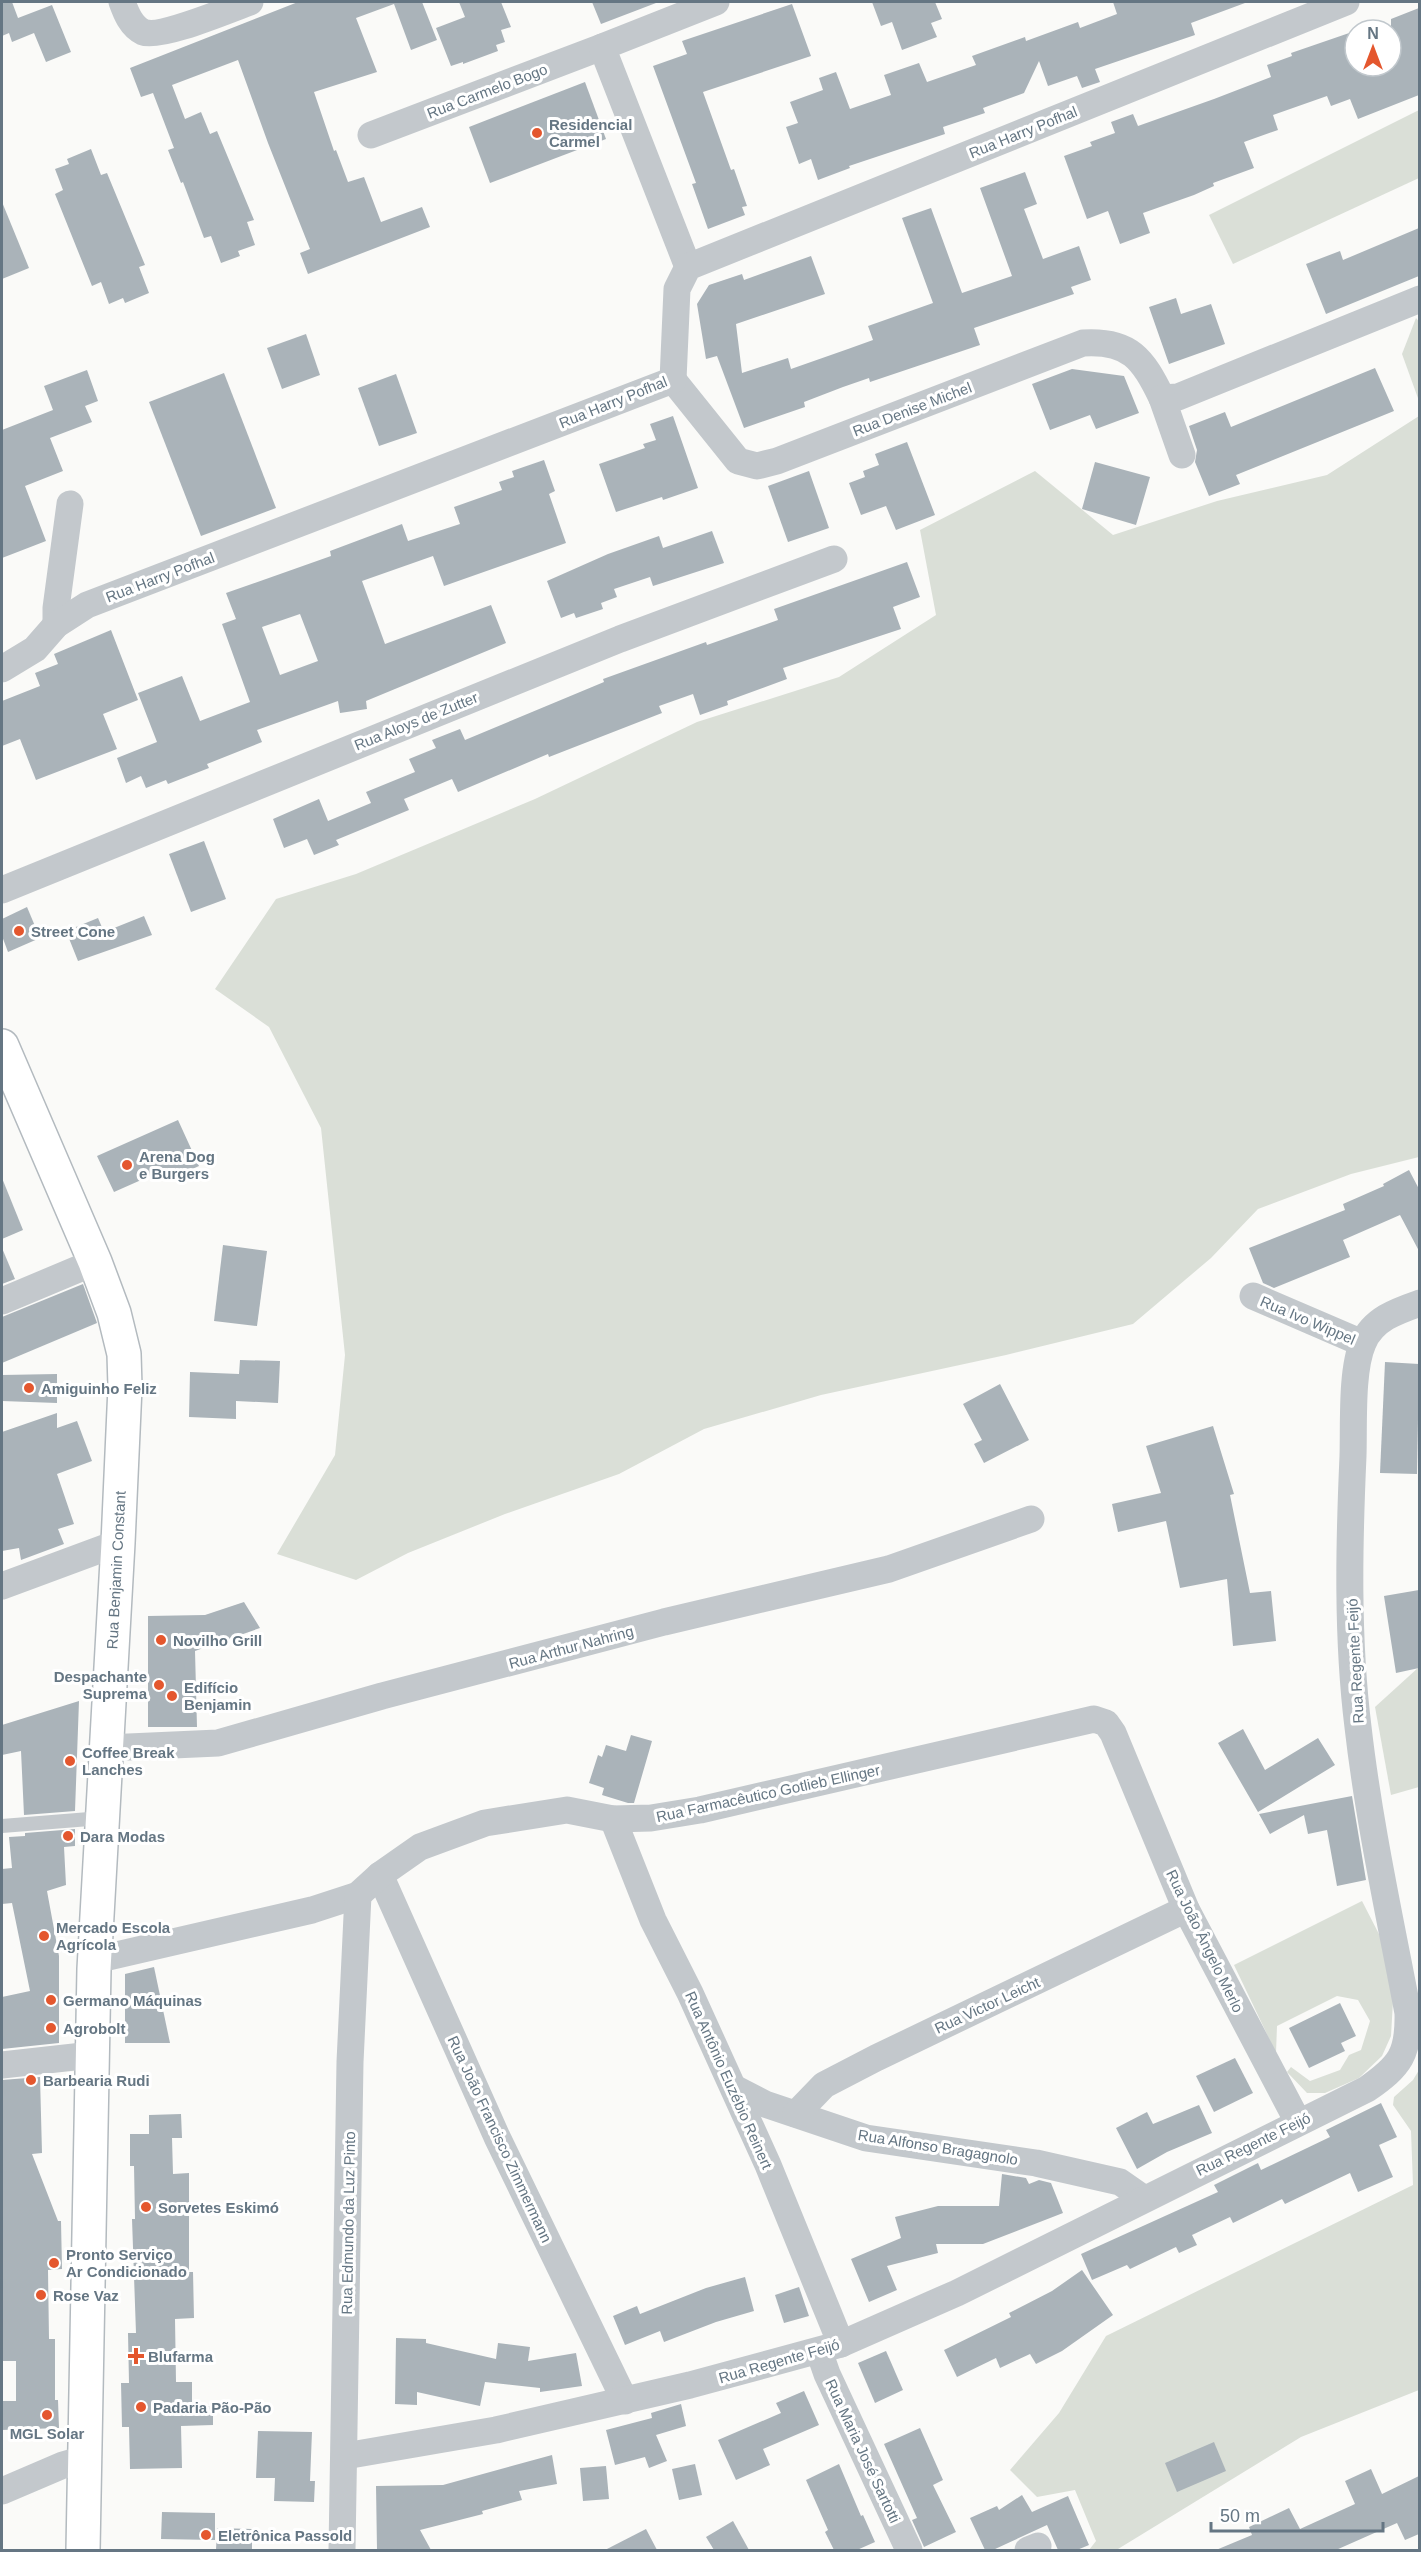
<svg xmlns="http://www.w3.org/2000/svg" width="1421" height="2552" font-family="Arial,sans-serif">
<rect width="100%" height="100%" fill="#fafaf8"/>
<g fill="#dadfd7">
<polygon points="1419,110 1419,178 1233,264 1209,215"/>
<polygon points="1416,318 1420,323 1419,401 1402,354"/>
<polygon points="1419,416 1419,1157 1351,1174 1258,1209 1211,1258 1133,1324 1006,1355 821,1395 704,1429 619,1474 505,1514 408,1553 356,1580 277,1554 335,1455 345,1355 321,1128 269,1027 215,989 276,899 356,874 535,799 697,722 839,677 936,615 920,530 1035,471 1113,535 1217,501 1327,475"/>
<polygon points="1419,1667 1419,1787 1391,1795 1375,1707"/>
<polygon points="1362,1901 1382,1940 1393,2001 1391,2036 1382,2056 1359,2078 1325,2093 1307,2093 1287,2072 1291,2067 1310,2081 1340,2070 1349,2055 1361,2050 1370,2021 1358,2000 1337,1996 1277,2026 1276,2053 1234,1965"/>
<polygon points="1419,2070 1419,2390 1301,2437 1118,2549 1089,2550 1096,2541 1075,2490 1037,2497 1010,2470 1059,2413 1106,2336 1413,2185 1411,2131 1393,2105 1394,2097 1413,2080"/>
</g>
<g fill="#aab3b9" fill-rule="evenodd">
<polygon points="2,2 12,2 18,18 52,5 71,52 46,62 34,33 12,42 9,33 2,36"/>
<polygon points="298,2 422,2 437,40 411,50 394,4 356,18 377,72 314,92 334,151 336,150 348,182 364,177 381,222 422,207 430,227 308,274 300,253 310,249 268,143 238,60 172,85 185,119 201,112 210,134 217,131 254,220 247,222 255,245 238,251 240,256 221,263 211,236 204,238 183,182 181,183 168,150 174,148 153,93 141,97 130,68"/>
<polygon points="459,2 501,2 511,27 501,30 505,42 496,45 498,51 463,64 463,62 451,66 436,28 465,17"/>
<polygon points="592,2 655,2 656,3 601,24"/>
<polygon points="872,2 935,2 942,19 931,23 937,37 902,50 892,22 881,26"/>
<polygon points="1113,2 1245,2 1245,3 1191,23 1195,35 1095,69 1100,82 1082,88 1077,76 1048,86 1039,61 1024,93 983,108 985,113 943,127 945,134 849,166 850,168 818,180 811,159 799,164 786,127 798,123 790,102 823,90 819,78 836,72 850,109 891,95 884,75 919,63 927,82 976,65 972,56 1025,37 1026,41 1078,22 1080,28 1117,14"/>
<polygon points="792,4 811,56 703,92 731,170 734,169 747,206 742,207 745,215 708,229 692,184 696,183 653,66 687,54 682,41"/>
<polygon points="1419,8 1419,95 1358,119 1350,99 1331,106 1327,96 1273,115 1278,130 1244,142 1254,168 1213,183 1214,186 1194,195 1143,213 1150,233 1120,244 1108,211 1087,219 1064,156 1092,146 1090,142 1115,133 1111,122 1133,114 1138,126 1214,99 1271,77 1267,65 1292,56 1291,53 1355,31 1355,66 1391,66 1391,19"/>
<polygon points="585,82 606,139 490,183 469,127"/>
<polygon points="91,149 101,175 107,173 145,265 139,267 149,293 125,303 123,298 109,304 101,282 92,286 55,194 63,190 55,169 69,164 67,159"/>
<polygon points="1025,172 1037,204 1024,209 1043,259 1079,246 1091,280 1071,287 1074,294 974,328 980,345 870,382 869,378 843,387 804,402 805,407 744,428 717,356 706,359 697,304 709,285 742,274 744,280 811,256 825,294 736,324 742,373 788,358 791,369 848,349 873,340 868,326 933,303 902,218 931,208 962,293 1012,276 980,188"/>
<polygon points="2,202 29,268 2,279"/>
<polygon points="1419,228 1419,276 1326,314 1306,264 1340,251 1343,260"/>
<polygon points="1176,298 1181,314 1211,304 1225,344 1169,364 1149,307"/>
<polygon points="306,334 320,375 282,389 267,348"/>
<polygon points="1375,368 1394,411 1236,475 1240,484 1209,496 1195,462 1197,450 1189,426 1225,412 1231,427"/>
<polygon points="1072,369 1124,376 1139,413 1096,429 1090,415 1050,430 1032,384"/>
<polygon points="87,370 98,401 85,406 92,422 50,438 63,471 25,486 46,541 2,558 2,430 53,410 44,386"/>
<polygon points="224,373 276,508 201,536 149,402"/>
<polygon points="396,374 417,433 379,446 358,388"/>
<polygon points="673,416 698,488 663,500 662,497 616,512 599,464 645,448 643,444 656,440 650,424"/>
<polygon points="907,442 935,515 896,530 886,506 861,515 849,483 865,477 863,471 879,465 875,454"/>
<path d="M544,460L555,491L549,494L566,543L444,586L433,556L362,581L385,644L491,605L506,643L366,701L367,709L340,713L338,701L257,730L262,742L207,764L209,768L168,784L166,780L146,788L141,776L126,783L117,758L157,742L138,693L182,676L200,721L250,702L222,624L236,619L226,593L331,556L330,551L402,524L408,541L460,524L454,507L502,490L499,482L514,477L512,471ZM300,614L318,661L280,675L262,627Z"/>
<polygon points="1095,462 1150,477 1136,525 1082,509"/>
<polygon points="809,471 829,528 788,542 768,486"/>
<polygon points="712,531 724,563 653,586 650,577 614,589 617,597 601,603 603,609 576,618 574,613 561,618 547,581 608,554 659,536 663,548"/>
<polygon points="907,562 920,597 893,607 901,629 783,668 787,679 727,701 728,705 700,715 693,694 659,706 662,713 549,757 548,754 458,792 452,779 404,799 409,810 336,840 339,845 314,855 307,839 284,848 273,819 319,799 328,821 371,803 366,792 415,772 409,759 436,748 432,740 460,729 465,740 604,682 603,679 706,642 707,645 778,620 774,609"/>
<polygon points="111,630 138,700 103,714 117,749 36,780 20,739 2,746 2,701 40,686 35,673 58,664 54,654"/>
<polygon points="204,841 226,899 191,912 169,854"/>
<polygon points="27,907 40,938 8,952 2,936 2,919"/>
<polygon points="144,916 152,935 78,961 66,931 98,918 104,932"/>
<polygon points="178,1120 199,1166 170,1179 166,1169 114,1192 97,1156"/>
<polygon points="1409,1170 1419,1189 1419,1251 1400,1215 1343,1240 1350,1257 1274,1288 1263,1283 1249,1248 1345,1210 1343,1204 1384,1186 1383,1184"/>
<polygon points="2,1178 23,1230 2,1239"/>
<polygon points="223,1245 267,1251 257,1326 214,1321"/>
<polygon points="2,1248 15,1279 2,1284"/>
<polygon points="83,1284 97,1323 2,1363 2,1317"/>
<polygon points="240,1360 280,1361 278,1403 236,1401 236,1419 189,1417 190,1372 239,1374"/>
<polygon points="1385,1362 1419,1364 1417,1474 1380,1473"/>
<polygon points="57,1374 57,1403 2,1401 2,1375"/>
<polygon points="1000,1384 1029,1440 984,1463 974,1444 982,1440 963,1404"/>
<polygon points="57,1413 57,1428 77,1421 92,1461 57,1474 74,1524 58,1529 64,1544 21,1560 19,1548 2,1551 2,1432"/>
<polygon points="1213,1426 1234,1494 1230,1495 1250,1593 1271,1591 1276,1641 1233,1646 1227,1579 1180,1588 1166,1521 1118,1532 1112,1504 1161,1493 1146,1446"/>
<polygon points="1419,1590 1419,1668 1396,1673 1384,1596"/>
<polygon points="244,1602 260,1628 195,1651 197,1727 148,1727 148,1616 205,1615"/>
<polygon points="79,1701 75,1811 24,1815 21,1751 2,1755 2,1725"/>
<polygon points="1243,1729 1265,1770 1318,1738 1335,1765 1258,1812 1218,1743"/>
<polygon points="631,1735 652,1741 634,1803 628,1803 602,1795 604,1788 589,1783 598,1755 602,1757 606,1745 626,1751"/>
<polygon points="1352,1796 1366,1880 1337,1886 1327,1830 1308,1834 1304,1815 1270,1834 1259,1814"/>
<polygon points="75,1829 75,1846 64,1847 66,1885 47,1891 59,1956 59,2043 2,2049 2,1997 30,1991 12,1903 2,1904 2,1869 12,1868 9,1837 25,1836 25,1833"/>
<polygon points="154,1967 170,2043 125,2043 125,1974"/>
<polygon points="1340,2003 1356,2036 1341,2043 1345,2051 1309,2068 1289,2028"/>
<polygon points="1235,2058 1253,2093 1214,2112 1196,2076"/>
<polygon points="40,2077 42,2153 32,2154 58,2221 61,2221 62,2269 48,2270 49,2339 55,2339 55,2400 58,2400 59,2428 2,2430 2,2401 16,2401 16,2361 2,2361 2,2080"/>
<polygon points="1381,2103 1397,2137 1379,2145 1393,2177 1358,2192 1350,2173 1285,2204 1282,2199 1233,2223 1230,2217 1192,2235 1197,2245 1179,2253 1176,2247 1130,2269 1127,2265 1092,2280 1081,2254 1218,2192 1214,2185 1258,2163 1261,2170 1330,2137 1326,2130"/>
<polygon points="1199,2105 1212,2133 1167,2152 1137,2169 1116,2128 1147,2112 1153,2124"/>
<polygon points="181,2114 182,2138 172,2138 173,2174 189,2173 189,2272 193,2272 194,2318 175,2319 176,2382 192,2382 192,2406 213,2406 213,2425 181,2426 182,2468 130,2469 129,2427 122,2427 121,2383 129,2383 128,2333 136,2333 132,2219 135,2219 134,2166 130,2166 130,2134 149,2134 149,2115"/>
<polygon points="1002,2174 1026,2178 1029,2184 1039,2180 1051,2183 1063,2213 983,2244 936,2244 938,2253 887,2266 897,2290 869,2302 851,2259 901,2238 895,2217 938,2206 999,2206"/>
<polygon points="1082,2270 1113,2315 1062,2351 1036,2364 1030,2354 1000,2368 996,2358 957,2377 944,2350 1011,2317 1009,2313 1052,2291"/>
<polygon points="745,2277 754,2311 716,2322 664,2342 660,2331 625,2345 613,2316 637,2306 640,2314 706,2288"/>
<polygon points="799,2287 809,2316 784,2323 775,2295"/>
<polygon points="396,2338 426,2339 426,2343 496,2359 498,2343 530,2347 528,2361 576,2353 582,2386 540,2392 540,2388 485,2382 480,2406 417,2392 417,2405 395,2404"/>
<polygon points="886,2351 903,2390 875,2403 858,2363"/>
<polygon points="804,2391 819,2425 763,2449 770,2465 736,2480 718,2440 781,2413 776,2403"/>
<polygon points="681,2404 686,2426 656,2435 667,2461 649,2468 645,2457 615,2465 606,2430 652,2418 651,2413"/>
<polygon points="920,2428 943,2480 933,2485 956,2532 924,2547 912,2520 917,2518 884,2444"/>
<polygon points="258,2431 312,2432 310,2481 315,2481 314,2502 274,2501 275,2478 256,2478"/>
<polygon points="1214,2442 1226,2471 1177,2492 1165,2463"/>
<polygon points="552,2455 557,2484 519,2491 522,2500 482,2511 483,2514 420,2530 431,2550 377,2550 376,2486 443,2485"/>
<polygon points="695,2464 702,2495 679,2500 672,2469"/>
<polygon points="839,2464 861,2516 863,2515 875,2542 857,2550 834,2550 825,2532 828,2530 806,2480"/>
<polygon points="606,2466 609,2499 583,2501 580,2468"/>
<polygon points="1371,2469 1382,2494 1419,2476 1419,2534 1405,2540 1397,2523 1336,2550 1216,2550 1252,2535 1249,2527 1289,2508 1300,2529 1355,2504 1345,2481"/>
<polygon points="1022,2495 1032,2512 1068,2496 1089,2545 1077,2550 1058,2550 1047,2525 993,2550 985,2550 970,2518 997,2506 999,2510"/>
<polygon points="162,2512 215,2513 215,2540 161,2539"/>
<polygon points="733,2521 749,2550 714,2550 706,2537"/>
<polygon points="217,2528 252,2529 252,2550 216,2550"/>
<polygon points="646,2529 657,2550 605,2550"/>
</g>
<g fill="none" stroke-linecap="round" stroke-linejoin="round">
<g stroke="#b3babf" stroke-width="36">
<polyline id="secondary" points="2,1046 95,1262 114,1313 124,1354 125,1387 118,1543 94,1969 83,2550"/>
</g>
<polyline stroke="#c3c8cc" stroke-width="14" points="2,1826 102,1818"/>
<g stroke="#c3c8cc" stroke-width="27">
<path d="M122,2C126,13 131,26 143,32C160,39 230,9 250,2"/>
<polyline points="371,135 602,47"/>
<polyline points="688,267 602,47 716,2"/>
<path d="M673,380L738,461L757,466L777,461L1083,343C1130,340 1143,359 1162,398L1178,397L1420,299"/>
<polyline points="1162,398 1182,455"/>
<polyline points="56,625 56,608 70,504"/>
<polyline points="2,669 35,649 56,625 87,605 673,380 677,289 688,267 1346,2"/>
<polyline points="2,890 620,639 834,559"/>
<polyline points="1253,1296 1362,1343"/>
<polyline points="2,1301 95,1262"/>
<polyline points="2,1586 118,1543"/>
<polyline points="106,1748 218,1743 382,1696 664,1622 889,1569 1031,1519"/>
<polyline points="613,1819 653,1920 690,1993 768,2165 841,2344"/>
<polyline points="380,1875 497,2137 625,2401"/>
<polyline points="95,1960 312,1910 358,1895 380,1875 420,1847 485,1823 567,1810 613,1819 651,1818 700,1810 1094,1719 1106,1723 1113,1733 1186,1909 1298,2122"/>
<polyline points="2,2065 92,2055"/>
<polyline points="734,2088 765,2104 866,2138 1036,2163 1120,2182 1143,2198"/>
<polyline points="796,2114 824,2085 876,2058 1186,1909"/>
<polyline points="819,2351 827,2374 909,2550"/>
<path d="M345,2456L496,2430L690,2385L841,2344L957,2293L1367,2089C1400,2066 1409,2054 1408,2013C1390,1918 1369,1823 1358,1727C1347,1638 1349,1545 1353,1456C1354,1425 1351,1370 1363,1343C1373,1319 1397,1311 1420,1303"/>
<polyline points="2,2491 63,2465 84,2459"/>
<polyline points="342,2550 350,2062 358,1895"/>
<polyline points="1028,2550 1038,2546"/>
</g>
<use href="#secondary" stroke="#fff" stroke-width="33"/>
</g>
<g fill="#e4572e" stroke="#fff" stroke-width="2">
<circle cx="537" cy="133" r="6"/>
<circle cx="19" cy="931" r="6"/>
<circle cx="127" cy="1165" r="6"/>
<circle cx="29" cy="1388" r="6"/>
<circle cx="161" cy="1640" r="6"/>
<circle cx="159" cy="1685" r="6"/>
<circle cx="172" cy="1696" r="6"/>
<circle cx="70" cy="1761" r="6"/>
<circle cx="68" cy="1836" r="6"/>
<circle cx="44" cy="1936" r="6"/>
<circle cx="51" cy="2000" r="6"/>
<circle cx="51" cy="2028" r="6"/>
<circle cx="31" cy="2080" r="6"/>
<circle cx="146" cy="2207" r="6"/>
<circle cx="54" cy="2263" r="6"/>
<circle cx="41" cy="2295" r="6"/>
<path d="M133 2347h6v6h6v6h-6v6h-6v-6h-6v-6h6z"/>
<circle cx="141" cy="2407" r="6"/>
<circle cx="47" cy="2415" r="6"/>
<circle cx="206" cy="2535" r="6"/>
</g>
<g text-anchor="middle" dominant-baseline="central" stroke-width="6" stroke-linejoin="round" paint-order="stroke">
<g font-size="15" fill="#657683" stroke="#fff">
<text transform="translate(487 91) rotate(-21)">Rua Carmelo Bogo</text>
<text transform="translate(1023 132) rotate(-22)">Rua Harry Pofhal</text>
<text transform="translate(613 402) rotate(-22)">Rua Harry Pofhal</text>
<text transform="translate(912 409) rotate(-21)">Rua Denise Michel</text>
<text transform="translate(160 577) rotate(-21)">Rua Harry Pofhal</text>
<text transform="translate(416 721) rotate(-22)">Rua Aloys de Zutter</text>
<text transform="translate(1308 1320) rotate(23)">Rua Ivo Wippel</text>
<text transform="translate(116 1570) rotate(-87)">Rua Benjamin Constant</text>
<text transform="translate(571 1647) rotate(-15)">Rua Arthur Nahring</text>
<text transform="translate(1355 1661) rotate(-93)">Rua Regente Feijó</text>
<text transform="translate(768 1793) rotate(-12)">Rua Farmacêutico Gotlieb Ellinger</text>
<text transform="translate(1205 1941) rotate(64)">Rua João Ângelo Merlo</text>
<text transform="translate(987 2005) rotate(-25)">Rua Victor Leicht</text>
<text transform="translate(729 2080) rotate(66)">Rua Antônio Euzébio Reinert</text>
<text transform="translate(500 2139) rotate(65)">Rua João Francisco Zimmermann</text>
<text transform="translate(1253 2144) rotate(-26)">Rua Regente Feijó</text>
<text transform="translate(938 2147) rotate(9)">Rua Alfonso Bragagnolo</text>
<text transform="translate(348 2223) rotate(-89)">Rua Edmundo da Luz Pinto</text>
<text transform="translate(779 2361) rotate(-16)">Rua Regente Feijó</text>
<text transform="translate(863 2451) rotate(65)">Rua Maria José Sartotti</text>
</g>
<g font-size="15" font-weight="bold" fill="#657683" stroke="#fff" text-anchor="start">
<text x="549" y="124">Residencial<tspan x="549" dy="17">Carmel</tspan></text>
<text x="31" y="931">Street Cone</text>
<text x="139" y="1156">Arena Dog<tspan x="139" dy="17">e Burgers</tspan></text>
<text x="41" y="1388">Amiguinho Feliz</text>
<text x="173" y="1640">Novilho Grill</text>
<text x="147" y="1676" text-anchor="end">Despachante<tspan x="147" dy="17">Suprema</tspan></text>
<text x="184" y="1687">Edifício<tspan x="184" dy="17">Benjamin</tspan></text>
<text x="82" y="1752">Coffee Break<tspan x="82" dy="17">Lanches</tspan></text>
<text x="80" y="1836">Dara Modas</text>
<text x="56" y="1927">Mercado Escola<tspan x="56" dy="17">Agrícola</tspan></text>
<text x="63" y="2000">Germano Máquinas</text>
<text x="63" y="2028">Agrobolt</text>
<text x="43" y="2080">Barbearia Rudi</text>
<text x="158" y="2207">Sorvetes Eskimó</text>
<text x="66" y="2254">Pronto Serviço<tspan x="66" dy="17">Ar Condicionado</tspan></text>
<text x="53" y="2295">Rose Vaz</text>
<text x="148" y="2356">Blufarma</text>
<text x="153" y="2407">Padaria Pão-Pão</text>
<text x="47" y="2433" text-anchor="middle">MGL Solar</text>
<text x="218" y="2535">Eletrônica Passold</text>
</g>
</g>
<rect width="1421" height="2552" fill="none" stroke="#657683" stroke-width="6"/>
<g transform="translate(1373 48)"><circle r="28" fill="#ffffff" stroke="#c1c8cd" stroke-width="1.5"/>
<path d="M0-4.5L10 22L0 15L-10 22Z" fill="#e4572e"/>
<text y="-9" font-size="16" font-weight="bold" text-anchor="middle" fill="#657683">N</text>
</g>
<path d="M1211 2522v9h172v-9" fill="none" stroke="#657683" stroke-width="3"/>
<text x="1220" y="2522" font-size="18" fill="#657683" stroke="#ffffff" stroke-width="4.5" paint-order="stroke">50 m</text>
</svg>
